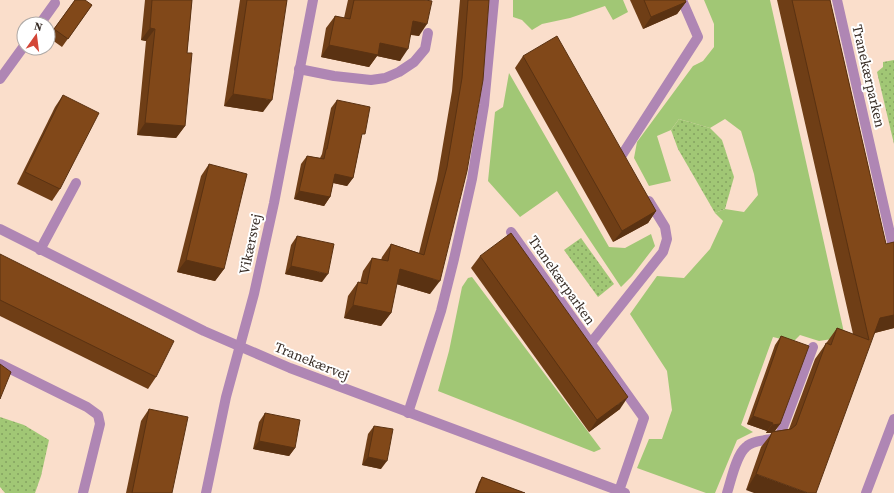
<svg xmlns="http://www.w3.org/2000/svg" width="894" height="493" font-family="'Source Serif 4',serif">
<defs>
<pattern id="park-dots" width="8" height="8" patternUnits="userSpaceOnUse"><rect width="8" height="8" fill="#a1c775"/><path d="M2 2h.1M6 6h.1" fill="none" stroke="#84a260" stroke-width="1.8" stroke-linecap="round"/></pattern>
</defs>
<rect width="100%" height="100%" fill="#fadecb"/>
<g fill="#a1c775">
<polygon points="513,0 623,0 628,12 613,20 605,6 570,18 542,24 532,30 522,20 513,17"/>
<polygon points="704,0 770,0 845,337 819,341 800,335 793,342 773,337 741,425 753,432 737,440 715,493 706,493 637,468 649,439 662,439 672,410 667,371 630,314 657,276 684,278 710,249 723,221 715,213 725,209 744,212 758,195 754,174 741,131 725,119 710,128 679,119 671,130 657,136 671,181 649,186 634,158 637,142 693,66 703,61 714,47 714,24"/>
<polygon points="509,73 609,247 625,248 651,234 655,246 632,276 621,287 557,191 520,217 488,181 495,112 503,107"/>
<polygon points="472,277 601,449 594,452 438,391 449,351 462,287 468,278"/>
</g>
<g fill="url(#park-dots)">
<polygon points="894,60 894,144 877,72 883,67 883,62"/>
<polygon points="679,119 710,128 722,140 734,177 725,209 715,213 678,149 671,130"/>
<polygon points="581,238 614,284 598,297 564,250"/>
<polygon points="0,417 24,425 49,440 41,476 35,493 5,493 0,487"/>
</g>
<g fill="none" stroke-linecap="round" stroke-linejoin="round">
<g stroke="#af86b4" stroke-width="10">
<polyline points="40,24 55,3"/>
<polyline points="299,69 334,76 371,80 385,78 399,72 414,62 425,49 428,33"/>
<polyline points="0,79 24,46"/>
<polyline points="40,250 76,183"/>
<polyline points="408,413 441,311 454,259 472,179 484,105 494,0"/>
<path d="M727,493C731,481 736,455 746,447C753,440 769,440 779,438L813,347"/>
</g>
<g stroke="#af86b4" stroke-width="10">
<polyline points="837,0 894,251"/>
<polyline points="622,155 698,37 682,0"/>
<polyline points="511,232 644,418 619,491"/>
<polyline points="590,344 663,252 667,239 665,227 649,201"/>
<polyline points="0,364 87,407 98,415 100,424 83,493"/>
<polyline points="866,493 894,419"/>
</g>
<g stroke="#af86b4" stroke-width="10">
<polyline points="0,229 204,331 290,368 625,493"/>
<polyline points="206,493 226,397 254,294 274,203 313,0"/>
</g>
</g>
<g fill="#6f3e16">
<polygon points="75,0 92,5 62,47 48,37"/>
<polygon points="145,0 192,0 187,53 185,126 176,138 137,135 146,41 141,40"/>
<polygon points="240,0 287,0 263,112 224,106"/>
<polygon points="348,0 425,0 419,36 411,35 400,61 377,56 369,67 321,57 326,28 335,16 344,18"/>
<polygon points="460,0 489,0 430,294 396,284 391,313 381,326 344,318 348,296 358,282 360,283 363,271 372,258 381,260 382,257 391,244 419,253 437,180 452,91"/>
<polygon points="630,0 685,0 686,2 677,14 643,29"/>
<polygon points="777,0 830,0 886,244 894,242 894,328 875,333 746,490 761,447 772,433 766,433 767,431 747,424 775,345 781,336 780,424 775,431 789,429 815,359 837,328 853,334"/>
<polygon points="523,56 656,211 648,223 613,242 515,68"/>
<polygon points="63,95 60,189 52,201 17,184 55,107"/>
<polygon points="337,100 361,139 353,178 347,186 333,183 330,197 324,206 294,199 301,164 307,156 320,158 322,154 331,108"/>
<polygon points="209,164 224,269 215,281 177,272 201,176"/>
<polygon points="297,236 322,282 285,274 291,245"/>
<polygon points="0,254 156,377 148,389 0,316"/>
<polygon points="480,256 620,409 589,432 471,268"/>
<polygon points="149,409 172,493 126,493 141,421"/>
<polygon points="265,413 295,448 289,456 253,449 259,422"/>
<polygon points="374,426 381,469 362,465 368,434"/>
<polygon points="482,477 525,493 475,493 479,482"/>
</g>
<g fill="#5a3212">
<polygon points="686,2 677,14 643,29 651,17"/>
<polygon points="413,21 427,24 419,36 405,33"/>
<polygon points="150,28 155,29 146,41 141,40"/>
<polygon points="380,43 408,49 400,61 377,56 369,67 321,57 329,45"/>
<polygon points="233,94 272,100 263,112 224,106"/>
<polygon points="145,123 185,126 176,138 137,135"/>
<polygon points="335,174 353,178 347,186 329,182"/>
<polygon points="299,191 330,197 324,206 294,199"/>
<polygon points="656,211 648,223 613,242 622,231"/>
<polygon points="186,260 224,269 215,281 177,272"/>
<polygon points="291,266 328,274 322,282 285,274"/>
<polygon points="400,269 440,281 430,294 390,282"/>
<polygon points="353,305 391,313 381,326 344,318"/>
<polygon points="894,315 894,328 870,334 880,318"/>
<polygon points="628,397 620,409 589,432 597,420"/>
<polygon points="753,416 773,423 767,431 747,424"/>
<polygon points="780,424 774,432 766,433 772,425"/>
<polygon points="259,441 295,448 289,456 253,449"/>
<polygon points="368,457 387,461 381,469 362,465"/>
<polygon points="756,474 808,493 754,493 746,490"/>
</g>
<g fill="#814819" stroke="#5a3212">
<polygon points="75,0 85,0 92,5 68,39 54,29"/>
<polygon points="152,0 192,0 187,53 192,53 185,126 145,123 155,29 150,28"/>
<polygon points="247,0 287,0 272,100 233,94"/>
<polygon points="354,0 425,0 432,1 427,24 413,21 408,49 380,43 378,55 329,45 335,16 350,19"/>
<polygon points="468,0 489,0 483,80 467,171 440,281 400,269 391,313 353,305 358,282 367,284 372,258 388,261 391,244 424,255 447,167 462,78"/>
<polygon points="644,0 685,0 686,2 651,17"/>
<polygon points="792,0 830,0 886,244 894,242 894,315 880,318 816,493 808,493 756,474 772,432 791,429 796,425 826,343 831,345 837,328 869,340"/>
<polygon points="557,36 656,211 622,231 523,56"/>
<polygon points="63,95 99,113 60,189 25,172"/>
<polygon points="337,100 370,107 365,134 362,134 353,178 335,174 330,197 299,191 307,156 324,159 326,149 327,149"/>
<polygon points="209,164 247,174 224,269 186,260"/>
<polygon points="511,233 628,397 597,420 480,256"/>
<polygon points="297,236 334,244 328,274 291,266"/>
<polygon points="0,254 174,341 156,377 0,300"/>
<polygon points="781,336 809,346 780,424 772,425 773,423 753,416"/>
<polygon points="0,364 11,372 0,399"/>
<polygon points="149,409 188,417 172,493 132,493"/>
<polygon points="265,413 300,420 295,448 259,441"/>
<polygon points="374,426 393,429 387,461 368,457"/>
<polygon points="482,477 525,493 476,493"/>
</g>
<g text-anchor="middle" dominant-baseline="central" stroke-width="4" stroke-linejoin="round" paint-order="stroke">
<g font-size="14" fill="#362b24" stroke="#fff">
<text transform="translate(869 76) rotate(77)">Tranekærparken</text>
<text transform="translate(250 244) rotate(-78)">Vikærsvej</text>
<text transform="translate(562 280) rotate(55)">Tranekærparken</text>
<text transform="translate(312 361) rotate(22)">Tranekærvej</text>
</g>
</g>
<g transform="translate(36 36) rotate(14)"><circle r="19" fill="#ffffff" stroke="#afaaa7"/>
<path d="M0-3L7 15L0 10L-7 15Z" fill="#d34637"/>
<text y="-6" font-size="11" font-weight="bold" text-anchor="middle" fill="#362b24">N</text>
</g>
</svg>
